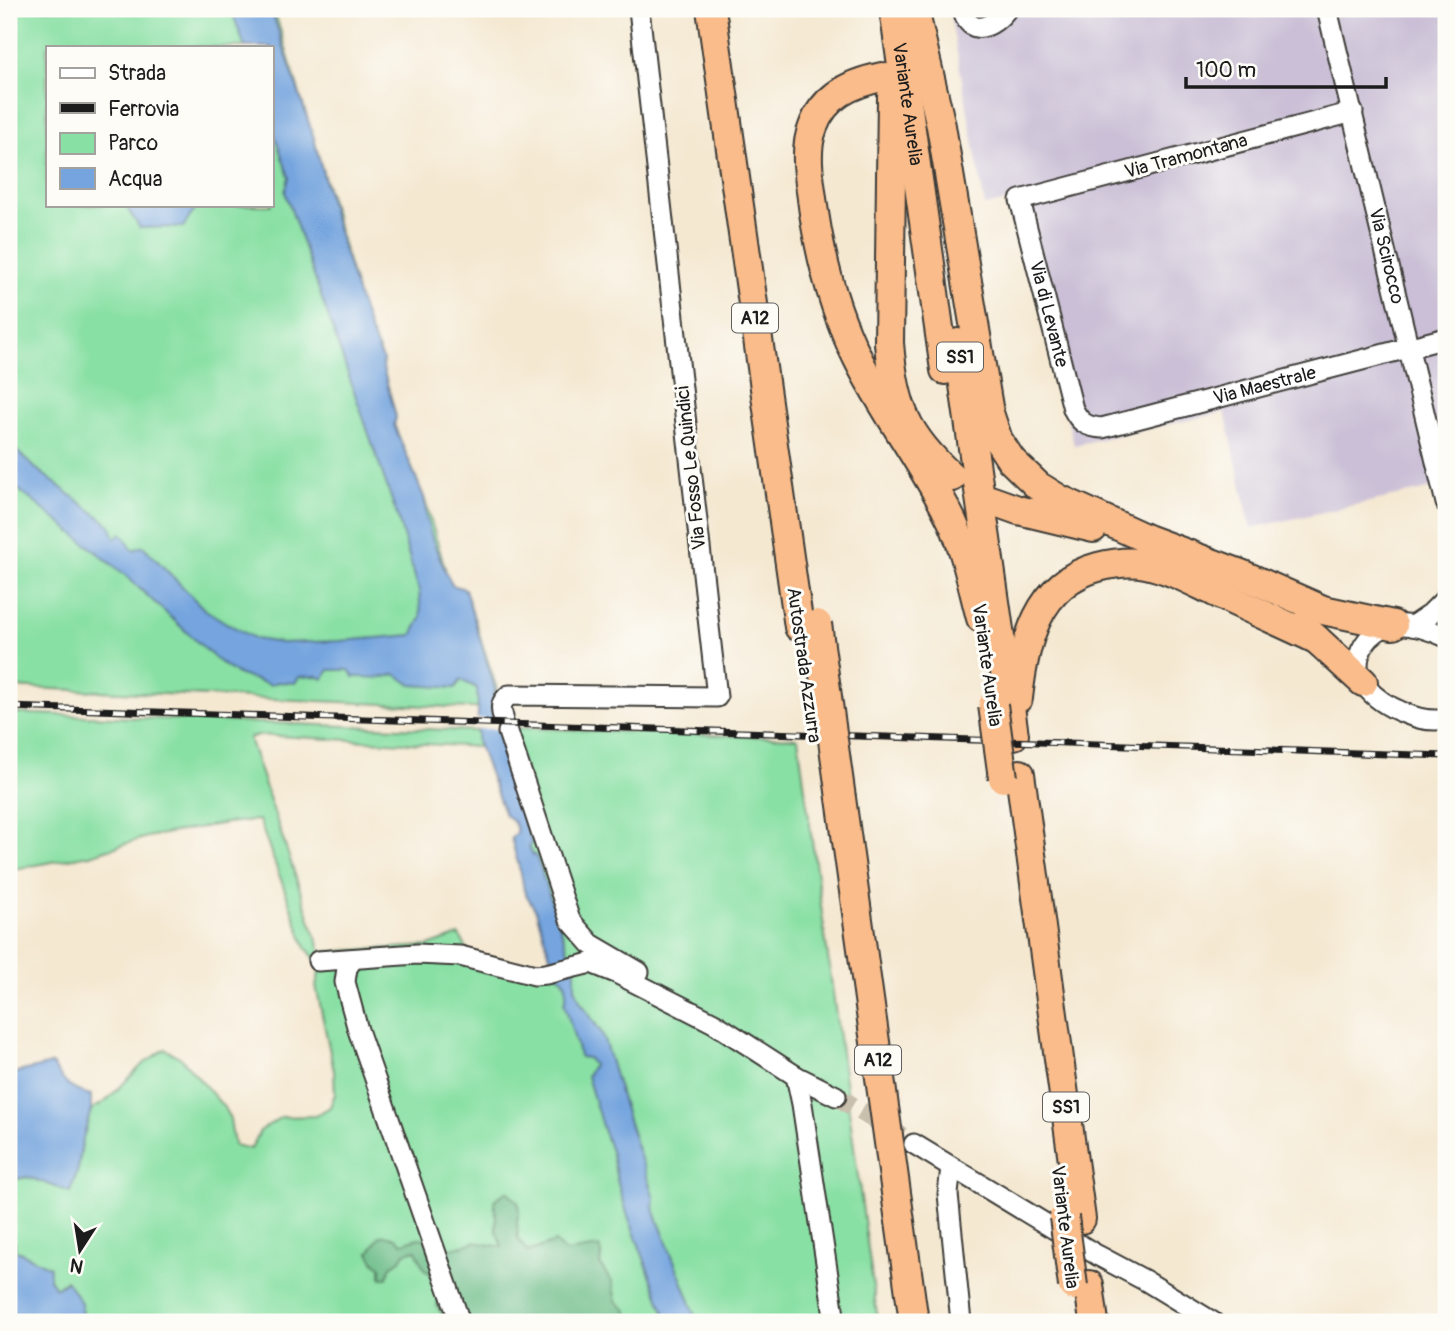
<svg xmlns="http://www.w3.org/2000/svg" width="1455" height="1331" font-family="Pangolin,sans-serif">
<rect width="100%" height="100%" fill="#fdfcf7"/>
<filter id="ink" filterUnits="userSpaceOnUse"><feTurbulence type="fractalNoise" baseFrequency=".0143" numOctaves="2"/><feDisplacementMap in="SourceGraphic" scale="14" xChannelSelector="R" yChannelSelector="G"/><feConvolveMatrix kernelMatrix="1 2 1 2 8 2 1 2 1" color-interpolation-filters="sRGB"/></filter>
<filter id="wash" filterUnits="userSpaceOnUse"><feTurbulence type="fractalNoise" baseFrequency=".00686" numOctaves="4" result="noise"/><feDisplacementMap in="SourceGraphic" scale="28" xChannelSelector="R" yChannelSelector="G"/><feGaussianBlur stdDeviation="1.57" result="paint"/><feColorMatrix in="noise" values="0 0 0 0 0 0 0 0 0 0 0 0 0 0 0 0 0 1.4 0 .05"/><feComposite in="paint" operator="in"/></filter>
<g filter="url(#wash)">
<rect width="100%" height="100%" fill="#f4e8d1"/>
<polygon fill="#cabfd6" points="949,9 1446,9 1446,485 1251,528 1225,412 1074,445 1013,200 985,206"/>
<g fill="#89e0a4" stroke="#527e60" stroke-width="2" fill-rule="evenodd">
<path d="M9,9H274L315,144L361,308L369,331L383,359L382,366L396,417L394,425L424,497L450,585L465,590L497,689L493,709L9,687ZM47,47H271V205H47Z"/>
<path d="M9,713L477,731V741L479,747L258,735L249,738L321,952L428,946L459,935L464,943L469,958L555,972L564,980L566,986V999L588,1058L593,1065L602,1126L612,1154L617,1180L627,1213L668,1322H82L81,1303L66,1280L55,1289L49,1279L50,1267L15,1250L14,1241L9,1239V1180L28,1177L70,1192L78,1169L82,1142L91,1110L106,1101L142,1065L165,1049L181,1058L223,1106L230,1119L234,1145L251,1149L260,1131L281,1117L315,1116L330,1107L335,1094L334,1071L316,986C322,967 319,962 306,948L259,820L226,823L147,837L90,855L9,870Z"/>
<polygon points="496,727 798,738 878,1322 698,1322 653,1207 654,1198 627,1117 602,1033 580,1001 575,987 575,972 540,867 536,856 533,855 529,847 532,843 519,807"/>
</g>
<path fill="#6ebe8a" stroke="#456d53" stroke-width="2" d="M507,1191L518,1202L519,1212L517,1222L518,1239L528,1252L555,1242L565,1252L599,1247L602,1254L600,1265L612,1282L616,1301L627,1311V1322H443L442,1314L437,1307C439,1299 439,1294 434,1288L436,1278L424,1269L416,1250L405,1253L401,1260L391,1266L387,1278H382L381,1276V1267L376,1264L369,1253L380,1236C389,1235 396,1236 402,1243C408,1242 414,1238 420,1238C430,1238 441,1245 448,1250L475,1242L502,1247L496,1230V1216L494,1200Z"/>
<g fill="#75a4de" stroke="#48607d" stroke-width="2">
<path d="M231,9H271L314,138L333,214L351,274L370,331L383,360L382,364L396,417L394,425L424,497C426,505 425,512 427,520C432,542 442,564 452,585L465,589L495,689L491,709L519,807L532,843L529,847L533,855L536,856L540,867L575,972V987L580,1001L603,1036L628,1120L654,1198L653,1207L698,1322H668L627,1213L617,1180L612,1154L602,1126L587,1076L593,1065L588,1058L580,1057L564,1002L566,998V986L564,980L555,972L536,911L524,891L522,878L511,838C522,830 514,821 505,815L477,741L478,711L477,688L461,680L455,688L412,685L395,674C378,681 371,676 354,677L349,670H329L323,679L317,676L299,677L295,683L277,682L271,685L237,674L218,661L125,575L9,482V444L34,467L110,525L115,538L118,536L120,533C126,536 129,545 133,550L143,546L204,609L228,624L256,639L281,643L340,641L412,635L421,618L419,591L398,518L285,192L289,177L271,125V47H245Z"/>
<polygon points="125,205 198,205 183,227 140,228"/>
<path d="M52,1064C64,1082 68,1090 91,1095V1110L82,1142L78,1169L70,1192L28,1177L9,1180V1074Z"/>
<polygon points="9,1239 14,1241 15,1250 50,1267 49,1279 55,1288 67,1281 81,1303 82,1322 9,1322"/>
</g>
<polygon fill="#f4e8d1" points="474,719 498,719 501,729 474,729"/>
</g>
<g filter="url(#ink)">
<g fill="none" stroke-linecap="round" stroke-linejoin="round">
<polyline stroke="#c9bfad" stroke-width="19" stroke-dasharray="19 10" stroke-linecap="butt" points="836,1096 914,1144"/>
<g stroke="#3c3b37" stroke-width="23">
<g id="minor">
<path d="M963,9C969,40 994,26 1007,9"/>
<path id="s1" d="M1327,9L1446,503"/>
<path id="s2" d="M1353,112L1020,200L1073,409C1080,423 1087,427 1102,428L1446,338"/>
<polyline points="1412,626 1430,614 1446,598"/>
<path d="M1446,637C1431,630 1411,623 1394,625C1382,626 1370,635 1364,645C1344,678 1377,702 1404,713C1418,719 1431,722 1446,719"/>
<path d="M503,717C500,707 501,702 509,695L717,697L639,9"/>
<polyline points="508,732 570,920 591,944 639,972"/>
<polyline points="353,959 347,968 345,982 358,1030 460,1322"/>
<polyline points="318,961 417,954 460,956 535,975 546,974 591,963 616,973 714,1023 796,1076 836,1096"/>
<polyline points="796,1076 802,1104 835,1322"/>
<polyline points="914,1144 1097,1255 1146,1281 1213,1322"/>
<polyline points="951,1167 948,1194 961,1322"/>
</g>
</g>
<g stroke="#3c3b37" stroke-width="32">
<g id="highway">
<polyline points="711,9 799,627"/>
<path id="s3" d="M894,9L945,370"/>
<polyline points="914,9 941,126 989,413 998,440 1011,460 1038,486 1059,499 1147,539 1241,574 1323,610 1393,625"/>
<path d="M882,77C851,83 824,96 813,127C805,147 808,170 811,191C818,249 832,307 858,359C886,415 925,465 952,521C966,551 972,585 981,618"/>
<path d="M892,96L889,343C894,405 905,435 952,477"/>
<polyline points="958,343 1014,735"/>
<polyline points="990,500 1018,510 1093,528"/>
<polyline points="1302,626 1363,682"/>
<path d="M1018,698C1024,643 1037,583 1098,567C1114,563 1130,561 1146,564C1170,569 1192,581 1215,592C1248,608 1282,623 1316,639"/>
<polyline points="1020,774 1081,1219"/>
<polyline points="841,798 914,1322"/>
<polyline points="1089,1285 1094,1322"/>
</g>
</g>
<use href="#minor" stroke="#fff" stroke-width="19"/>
<use href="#highway" stroke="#f9bc8a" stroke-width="28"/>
<g stroke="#1c1c1c" stroke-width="7">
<polyline id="rail" points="9,707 1446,756"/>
</g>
<use href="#rail" stroke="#fdfcf7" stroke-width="4.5" stroke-dasharray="13" stroke-linecap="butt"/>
<g stroke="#3c3b37" stroke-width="32" stroke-linecap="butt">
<g id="highway-bridge">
<polyline points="817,624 841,798"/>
<polyline points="993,705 1003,778"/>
<polyline points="1064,1217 1073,1286"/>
</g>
</g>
<use href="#highway-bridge" stroke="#f9bc8a" stroke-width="28"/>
</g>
</g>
<g text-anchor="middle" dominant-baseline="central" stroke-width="6" stroke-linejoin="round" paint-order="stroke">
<g fill="#fdfcf7" stroke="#605f5e" stroke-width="2">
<rect x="732" y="303.5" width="46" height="29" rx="5"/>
<rect x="937" y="342.5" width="46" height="29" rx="5"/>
<rect x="855" y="1045.5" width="46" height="29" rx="5"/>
<rect x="1043" y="1092.5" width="46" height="29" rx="5"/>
</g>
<g font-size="18" font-weight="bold" fill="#1c1c1c">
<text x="755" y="318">A12</text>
<text x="960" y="357">SS1</text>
<text x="878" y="1060">A12</text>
<text x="1066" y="1107">SS1</text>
</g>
<g font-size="19" fill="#1c1c1c" stroke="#fdfcf7">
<text stroke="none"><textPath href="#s3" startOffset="96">Variante Aurelia</textPath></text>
<text transform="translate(1186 156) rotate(-15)">Via Tramontana</text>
<text stroke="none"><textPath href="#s1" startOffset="254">Via Scirocco</textPath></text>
<text stroke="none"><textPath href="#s2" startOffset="462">Via di Levante</textPath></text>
<text stroke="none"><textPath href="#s2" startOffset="765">Via Maestrale</textPath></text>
<text transform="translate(691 468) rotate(-96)">Via Fosso Le Quindici</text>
<text transform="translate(804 665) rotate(82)">Autostrada Azzurra</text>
<text transform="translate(987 665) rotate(82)">Variante Aurelia</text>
<text transform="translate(1065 1227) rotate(83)">Variante Aurelia</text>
</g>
</g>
<rect width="1455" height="1331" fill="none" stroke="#fdfcf7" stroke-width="35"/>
<rect x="46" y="46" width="228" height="161" fill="#fdfcf7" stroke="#a3a29f" stroke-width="2"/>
<rect x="60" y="68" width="35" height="10" fill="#ffffff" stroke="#a3a29f" stroke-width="2"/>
<text x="108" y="80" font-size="21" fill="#1c1c1c">Strada</text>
<rect x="60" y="103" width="35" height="10" fill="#1c1c1c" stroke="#a3a29f" stroke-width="2"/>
<text x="108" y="116" font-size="21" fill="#1c1c1c">Ferrovia</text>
<rect x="60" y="133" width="35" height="21" fill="#89e0a4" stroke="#a3a29f" stroke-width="2"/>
<text x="108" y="150" font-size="21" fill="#1c1c1c">Parco</text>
<rect x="60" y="168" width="35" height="21" fill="#75a4de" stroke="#a3a29f" stroke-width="2"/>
<text x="108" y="186" font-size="21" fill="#1c1c1c">Acqua</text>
<g transform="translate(80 1250) rotate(192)" stroke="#fdfcf7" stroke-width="5" paint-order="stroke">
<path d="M0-5L12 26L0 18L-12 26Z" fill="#1c1c1c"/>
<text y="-10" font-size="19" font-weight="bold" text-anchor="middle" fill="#1c1c1c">N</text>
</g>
<path d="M1186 77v10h200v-10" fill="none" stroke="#1c1c1c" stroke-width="3.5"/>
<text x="1196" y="77" font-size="21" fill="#1c1c1c" stroke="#fdfcf7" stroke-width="5" paint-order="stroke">100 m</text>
</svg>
